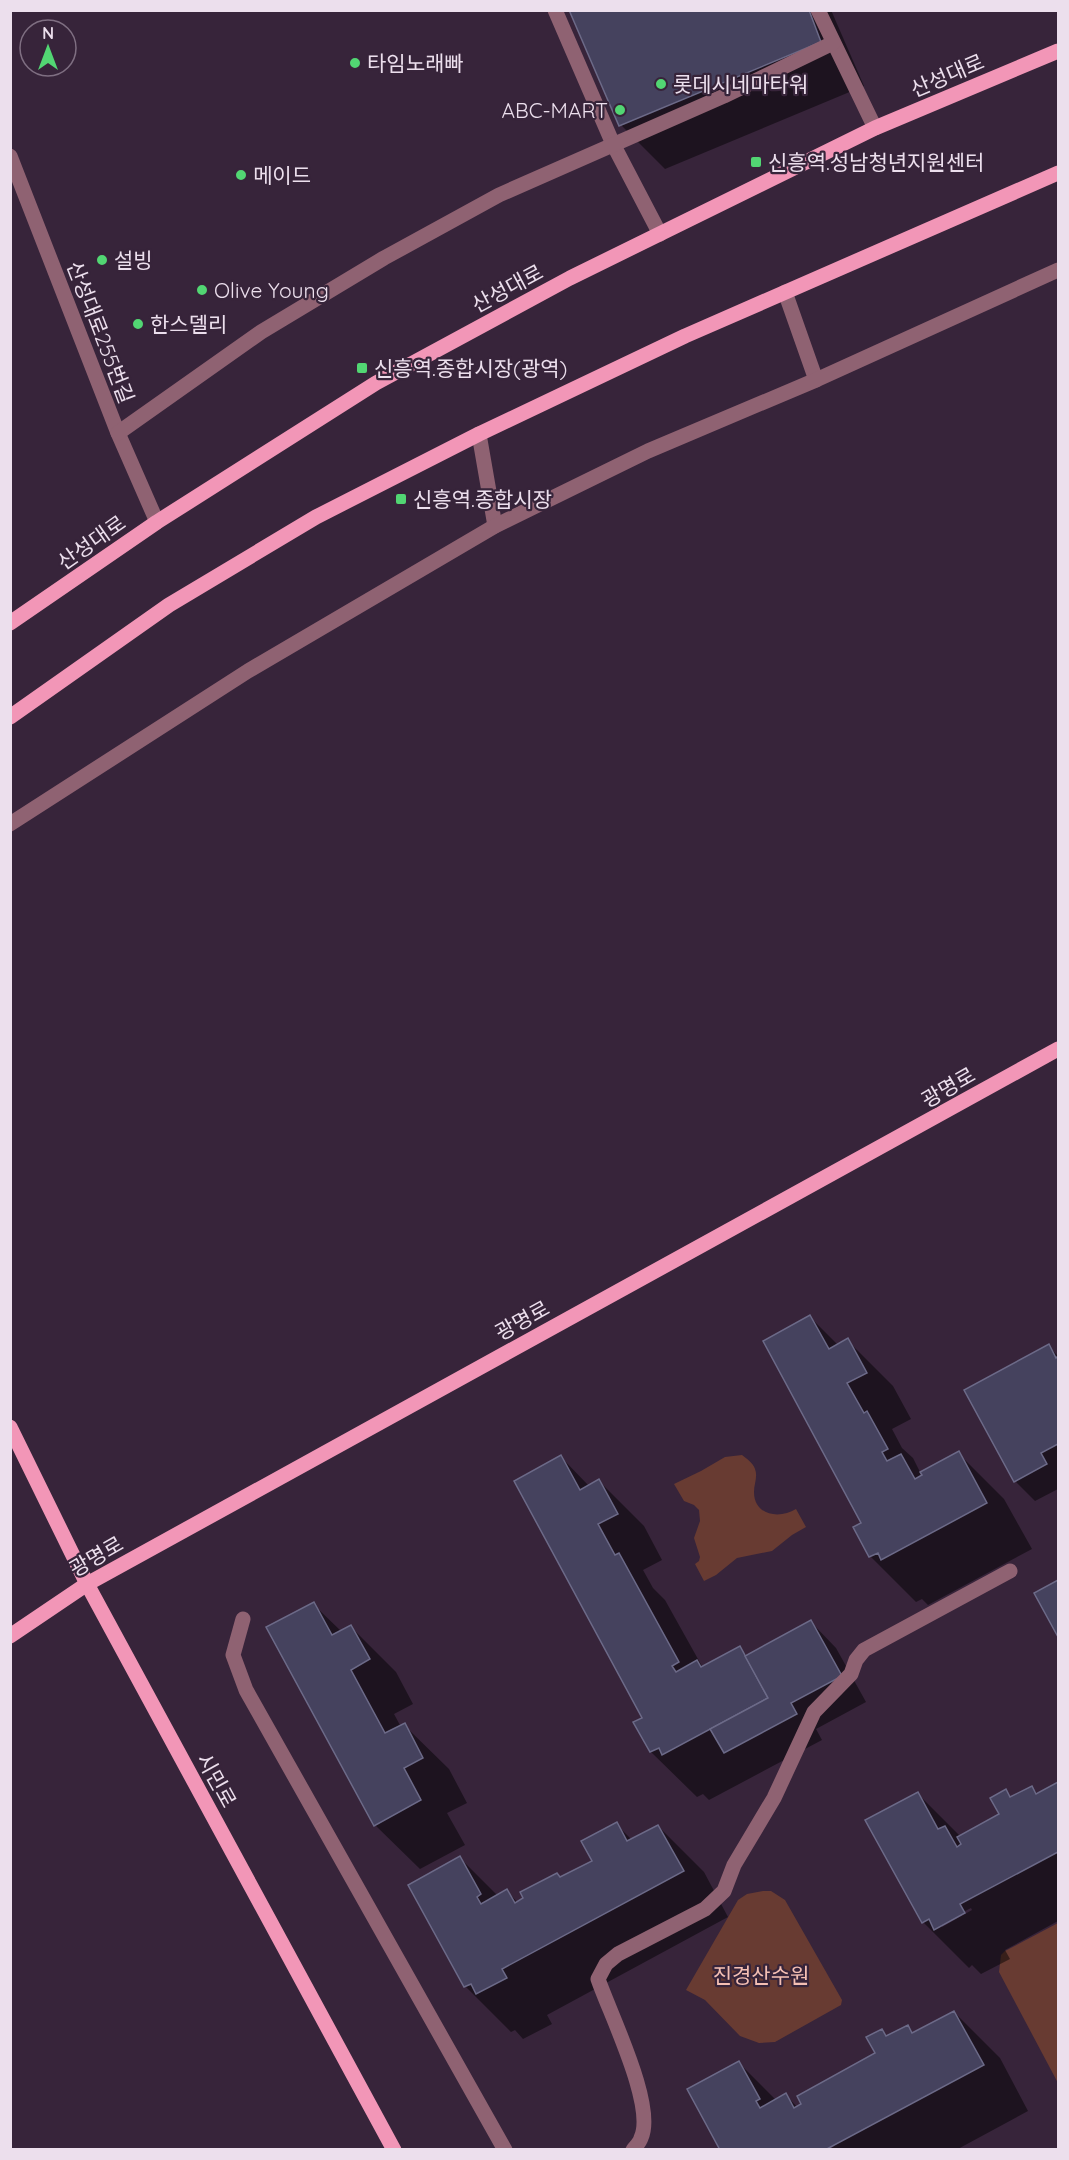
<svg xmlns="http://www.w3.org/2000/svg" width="1069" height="2160" font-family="Quicksand,'Noto Sans KR',sans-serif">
<rect width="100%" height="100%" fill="#37243a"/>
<g fill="#683b32">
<path d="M742,1455C747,1459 753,1463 755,1469C758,1477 754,1484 754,1492C754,1516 780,1519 796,1509L806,1527L792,1535L772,1551L737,1558L716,1575L704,1581L695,1564L699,1561L700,1557L694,1538L700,1521L699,1510L694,1505L684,1501L674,1484L701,1471L725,1457Z"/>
<polygon points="763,1891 771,1891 785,1900 842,2000 841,2005 775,2042 759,2043 740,2036 705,2000 686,1990 738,1900 747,1894"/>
<polygon points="1058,1923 1058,2083 999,1972 1001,1955 1005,1951"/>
</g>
<g fill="#0007" fill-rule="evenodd">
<polygon points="571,10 831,10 864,86 665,169 621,125"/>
<polygon points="810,1317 838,1345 847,1340 893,1386 911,1419 892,1429 902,1448 913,1458 921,1474 958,1453 1004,1499 1032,1549 928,1605 922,1599 916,1602 870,1556 855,1527 863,1523"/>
<polygon points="1048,1346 1058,1356 1058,1489 1035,1501 1015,1481"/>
<polygon points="561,1457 589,1486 599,1481 644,1526 662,1560 643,1570 653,1588 665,1600 703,1668 739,1648 748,1657 811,1622 836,1648 866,1702 816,1729 822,1740 709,1800 703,1794 697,1797 651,1752 635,1723 644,1718"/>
<polygon points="1058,1582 1058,1634 1036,1594"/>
<polygon points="313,1604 342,1632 351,1627 396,1672 413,1704 394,1714 401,1727 404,1725 449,1769 467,1803 447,1813 465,1845 420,1869 375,1825"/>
<path d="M1058,1784V1921L1005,1950L1010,1959L981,1974L972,1965L969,1968L923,1922L917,1793L960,1836L1001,1814L1005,1791L1012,1798L1031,1787L1038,1794ZM971,1908L972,1910L942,1927V1923Z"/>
<polygon points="616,1824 632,1840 658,1826 704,1872 728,1917 547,2015 552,2024 523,2039 515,2030 511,2032 465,1986 460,1858 498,1896 507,1891 518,1903 594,1861"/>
<polygon points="954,2012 1000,2058 1028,2111 956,2150 829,2150 834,2146 832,2144 721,2150 739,2063 776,2100 786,2095 798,2108 877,2054 881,2030 888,2037 907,2027 914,2034"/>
</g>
<g fill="#45425e" stroke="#6c6a88" stroke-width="1.5">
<polygon points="569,10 809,10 821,42 619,126"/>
<polygon points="810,1315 829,1349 848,1338 867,1373 847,1383 864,1413 867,1411 888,1449 882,1452 887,1461 901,1454 915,1479 922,1475 920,1472 959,1451 987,1503 881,1560 878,1553 869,1557 853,1527 861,1523 763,1341"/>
<polygon points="1049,1344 1056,1358 1058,1356 1058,1444 1041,1453 1047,1464 1014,1482 964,1390"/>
<polygon points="561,1455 580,1490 599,1479 618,1514 598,1524 615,1555 619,1553 679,1662 672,1666 676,1672 697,1660 701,1667 740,1646 768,1698 662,1755 659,1748 650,1752 633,1722 642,1718 514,1481"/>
<polygon points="1058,1580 1058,1637 1034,1593"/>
<polygon points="314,1602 332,1635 351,1625 370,1659 351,1670 385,1733 405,1723 423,1758 404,1768 421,1800 374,1826 266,1627"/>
<polygon points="811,1620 842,1676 791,1703 797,1714 724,1753 710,1729 768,1698 745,1656"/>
<polygon points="1058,1782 1058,1852 960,1904 965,1913 934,1930 929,1919 922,1923 865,1820 918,1792 938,1829 945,1826 957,1847 961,1844 957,1837 999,1814 990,1798 1006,1789 1010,1797 1032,1786 1036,1794"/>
<polygon points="617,1822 627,1841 658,1825 684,1871 502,1969 507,1978 476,1994 471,1984 464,1987 408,1885 460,1856 481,1894 477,1897 481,1904 507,1889 515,1903 523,1898 520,1892 557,1873 560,1877 592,1861 581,1841"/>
<polygon points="954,2011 984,2065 825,2150 720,2150 687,2089 739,2061 760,2099 756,2101 760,2108 786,2093 794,2108 801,2104 797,2096 875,2053 866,2037 882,2029 886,2036 908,2025 912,2033"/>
</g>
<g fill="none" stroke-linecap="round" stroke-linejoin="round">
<g stroke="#8f6272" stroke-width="15">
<polyline points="555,10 613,144 660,234"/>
<polyline points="818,10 875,128"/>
<polyline points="10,156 118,433 157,522"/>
<polyline points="785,292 816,380"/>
<polyline points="118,433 261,332 384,258 499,195 724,96 833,43"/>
<polyline points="479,434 495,526"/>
<polyline points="10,824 248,671 495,526 648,451 816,380 1058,270"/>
<polyline points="243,1619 233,1655 246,1690 505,2150"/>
<path d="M633,2150C636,2146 640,2142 641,2138C656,2106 610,2014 598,1979L606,1964L618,1954L705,1909L724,1891L734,1865L774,1798L814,1712L851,1674L856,1660L864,1650L1010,1571"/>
</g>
<g stroke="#f296b7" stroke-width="15">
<polyline points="10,623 157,522 376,383 570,278 875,128 1058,51"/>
<polyline points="10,717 169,605 316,517 479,434 685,336 1058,173"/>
<polyline points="10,1427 87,1584 394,2150"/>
<polyline points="10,1636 87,1584 1058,1049"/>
</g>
</g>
<g fill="#52d673" stroke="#37243a" stroke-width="2">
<circle cx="355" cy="63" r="6"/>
<circle cx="661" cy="84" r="6"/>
<circle cx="620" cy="110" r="6"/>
<rect x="750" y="156" width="12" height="12" rx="3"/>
<circle cx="241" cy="175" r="6"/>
<circle cx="102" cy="260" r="6"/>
<circle cx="202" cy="290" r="6"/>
<circle cx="138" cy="324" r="6"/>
<rect x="356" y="362" width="12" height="12" rx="3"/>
<rect x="395" y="493" width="12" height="12" rx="3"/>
</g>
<g text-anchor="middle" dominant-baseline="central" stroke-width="4.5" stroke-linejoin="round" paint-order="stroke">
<g font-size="21" fill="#ecdfed" stroke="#37243a" text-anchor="start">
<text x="367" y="63">타임노래빠</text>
<text x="673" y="84">롯데시네마타워</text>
<text x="608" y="110" text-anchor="end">ABC-MART</text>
<text x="768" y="162">신흥역.성남청년지원센터</text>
<text x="253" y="175">메이드</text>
<text x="114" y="260">설빙</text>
<text x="214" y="290">Olive Young</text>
<text x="150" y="324">한스델리</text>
<text x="374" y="368">신흥역.종합시장(광역)</text>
<text x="413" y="499">신흥역.종합시장</text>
</g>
<g font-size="21" fill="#ecdfed" stroke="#37243a">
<text transform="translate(947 75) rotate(-23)">산성대로</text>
<text transform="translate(507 288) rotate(-28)">산성대로</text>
<text transform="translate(101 332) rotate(69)">산성대로255번길</text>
<text transform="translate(91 542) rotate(-35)">산성대로</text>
<text transform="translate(948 1087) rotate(-30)">광명로</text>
<text transform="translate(522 1320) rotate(-29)">광명로</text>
<text transform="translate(96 1556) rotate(-30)">광명로</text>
<text transform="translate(217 1780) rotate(61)">시민로</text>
</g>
<g font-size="21" fill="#f4bfb3" stroke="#37243a">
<text x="761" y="1975">진경산수원</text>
</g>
</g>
<rect width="1069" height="2160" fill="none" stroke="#ecdfed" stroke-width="24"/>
<g transform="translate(48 48)"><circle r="28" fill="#37243a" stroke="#7f6f82" stroke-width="1.5"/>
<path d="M0-4.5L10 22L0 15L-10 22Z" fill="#52d673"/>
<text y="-9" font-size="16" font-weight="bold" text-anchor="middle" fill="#ecdfed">N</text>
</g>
</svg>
